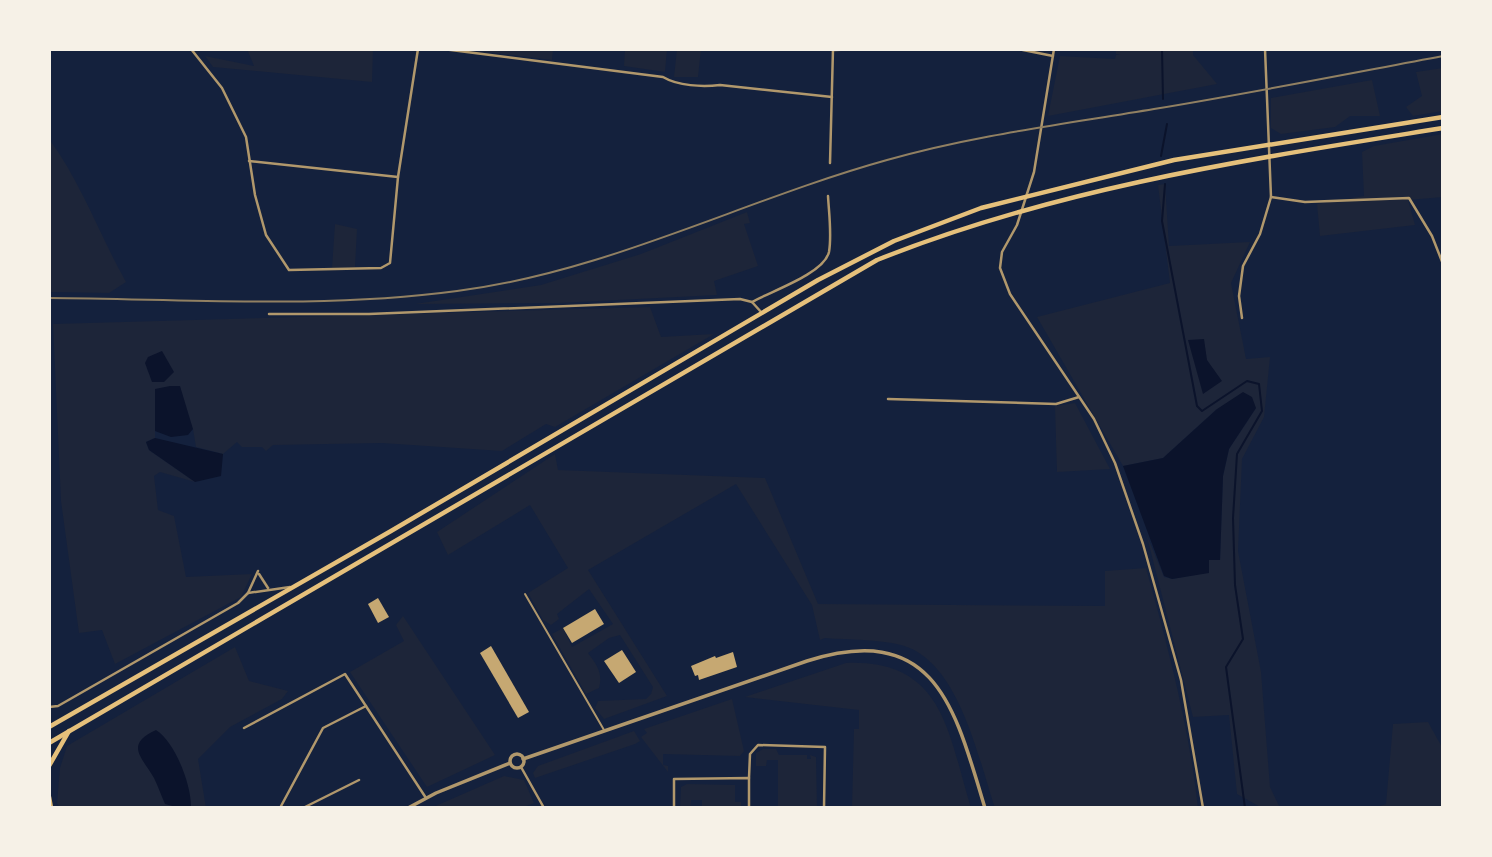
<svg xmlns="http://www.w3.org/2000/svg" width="1492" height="857" font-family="Mulish,sans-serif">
<rect width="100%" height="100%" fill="#14213d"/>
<g fill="#1d2539">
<polygon points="247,49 373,49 372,82 213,67 205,56 254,66"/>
<polygon points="465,49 553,49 552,60"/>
<polygon points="625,49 667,49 665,72 624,66"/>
<polygon points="677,49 701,49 698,77 674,77"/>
<polygon points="1116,49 1193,49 1193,55 1217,84 1048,116 1060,56 1115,59 1116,55 1121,55 1116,54"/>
<polygon points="1443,68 1443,111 1413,116 1406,107 1422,96 1416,72"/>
<polygon points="1372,80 1380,116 1350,116 1335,127 1281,134 1271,128 1271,98"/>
<polygon points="1443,134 1443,197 1408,200 1415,225 1320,236 1317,204 1364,196 1362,152 1374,146"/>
<path d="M49,139C81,182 99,234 126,282L109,293L49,292Z"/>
<polygon points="1165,184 1169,246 1250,242 1231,283 1246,359 1270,357 1264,417 1242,459 1238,551 1261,672 1270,787 1280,808 1262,808 1237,794 1229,715 1193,717 1146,533 1164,577 1173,579 1209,572 1209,560 1220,560 1223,476 1229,449 1256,408 1217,409 1163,458 1123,466 1037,317 1170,283 1158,185"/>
<polygon points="747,212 750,223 744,224 758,266 714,281 717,295 559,303 415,304 541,285 641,254"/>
<polygon points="335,224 357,229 355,267 332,268"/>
<polygon points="650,307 661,337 714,334 555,427 546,424 502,451 382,443 273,445 266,451 262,447 242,447 237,442 223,454 196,447 193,429 155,389 155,438 146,442 149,450 195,482 160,472 154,476 158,510 174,516 186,577 252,574 241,597 115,664 102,630 79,633 61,501 53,324"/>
<polygon points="1075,403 1110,469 1057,472 1055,406"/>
<path d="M555,454L558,470L765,478L818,604L1105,606V571L1146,568C1168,647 1189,726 1198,808H995C978,758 959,660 901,645C877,639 850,640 825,638L820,640L812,605L736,484L588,570L667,696L604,719L595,708L598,701L646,699L651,694L653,687L620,635L609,638L588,653C597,665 603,673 599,688L586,694L552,634L563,628L572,647L613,624L589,589L557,614L559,619L551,625L543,620L528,593L568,568L530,505L448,555L437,532Z"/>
<polygon points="403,616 495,755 427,787 350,672 404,641 396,625"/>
<polygon points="235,647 249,681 288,691 282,699 230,727 198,759 206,808 60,808 57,803 60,768 67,746"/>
<path d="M846,663C944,659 948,733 971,808H852L854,729H859V710L745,697Z"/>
<polygon points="732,699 744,751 740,756 663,754 663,765 668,766 668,772 641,737 647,733 644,729"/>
<polygon points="1428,722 1443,749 1443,808 1374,808 1386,804 1393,724"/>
<polygon points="634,731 640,741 635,744 535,778 533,773 538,766"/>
<polygon points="763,749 776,749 779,755 807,755 807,759 811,759 810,755 816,757 817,808 778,808 778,760 767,760 766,766 756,766 756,753"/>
<polygon points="504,776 524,780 534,803 521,808 431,808"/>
<polygon points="687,784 735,785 735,802 741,802 741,808 702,808 702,800 691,800 690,808 680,808 681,787"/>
</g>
<g fill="#0b132b">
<polygon points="1204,339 1207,360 1222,381 1203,394 1188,340"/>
<polygon points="162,351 174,372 164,382 152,382 145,363 148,357"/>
<polygon points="170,386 180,386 193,429 188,435 171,437 155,431 155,389"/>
<polygon points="1243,392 1252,397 1256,408 1229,449 1223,476 1220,560 1209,560 1209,573 1172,579 1164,576 1123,466 1163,458 1217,409"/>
<polygon points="155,438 223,454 221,476 195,482 149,450 146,442"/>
<path d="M156,730C175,742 191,784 191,806L180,808L165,804C161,795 158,786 154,778C142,757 124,745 156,730Z"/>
</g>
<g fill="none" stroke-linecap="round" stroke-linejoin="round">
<g stroke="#0b132b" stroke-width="2">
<polyline points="1162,49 1163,99"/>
<polyline points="1161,156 1167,124"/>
<polyline points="1165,184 1162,221 1197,406 1202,411 1247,381 1259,384 1262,411 1237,454 1233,518 1235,585 1243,639 1226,667 1245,808"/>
</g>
</g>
<g fill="#c6a872">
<polygon points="378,598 389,617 378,623 368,604"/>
<polygon points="595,609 604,624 572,643 563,628"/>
<polygon points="491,646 529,712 518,718 480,653"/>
<polygon points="622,650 636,672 619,683 604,661"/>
<polygon points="733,652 737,667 699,680 698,675 695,676 691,666 715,656 716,658"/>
</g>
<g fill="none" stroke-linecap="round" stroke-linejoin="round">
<polyline stroke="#b1986c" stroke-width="2" points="525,594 604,730"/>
<g stroke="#b1986c" stroke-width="2.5">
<polyline points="191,49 222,88 246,137 255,195 266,235 289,270 381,268 390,263 398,177 418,49"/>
<path d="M443,49L663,77C678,86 702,87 720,85L832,97"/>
<polyline points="1018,49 1053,56"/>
<polyline points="1054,49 1034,172 1017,225 1002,252 1000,268 1010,294 1094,419 1115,463 1143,544 1181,680 1203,808"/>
<polyline points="834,50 862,49"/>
<polyline points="249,161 398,177"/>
<polyline points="830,163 833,49"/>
<polyline points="1271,197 1305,202 1409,198 1432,236 1443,264"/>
<path d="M752,302C769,292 824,274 829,252C832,235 829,214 828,196"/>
<polyline points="269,314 369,314 740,299 752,302 762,313"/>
<polyline points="1242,318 1239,296 1243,266 1260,234 1271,197 1265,49"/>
<polyline points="888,399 1056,404 1079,397"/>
<polyline points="259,574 268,588"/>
<polyline points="248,593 290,587"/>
<polyline points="49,707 58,706 238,603 248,593 258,571"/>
<polyline points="244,728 345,674 426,798"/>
<polyline points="521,767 544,808"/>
<polyline points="749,778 750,754 758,745 825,747 824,808"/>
<polyline points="280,808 323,728 366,706"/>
<polyline points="303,808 359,780"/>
<polyline points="674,808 674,779 749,778 749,808"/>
</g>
<g stroke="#b1986c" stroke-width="3.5">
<circle cx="517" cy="761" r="7"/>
<path d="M523,759L807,661C936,620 955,709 985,808"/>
<polyline points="408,808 436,793 510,763"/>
</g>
<g stroke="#e5c07b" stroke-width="4.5">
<polyline points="49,727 391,531 818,280 894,241 981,208 1174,160 1443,117"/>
<path d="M49,743L877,260C1059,187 1251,159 1443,128"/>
<polyline points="49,766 69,731"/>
<polyline points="49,797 51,808"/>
</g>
<path stroke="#918062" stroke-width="2" d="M49,298C184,299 323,309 457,291C607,272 743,200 887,160C975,135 1065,124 1154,109C1251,93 1347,74 1443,56"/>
</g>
<rect width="1492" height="857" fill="none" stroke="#f6f1e7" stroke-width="102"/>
</svg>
